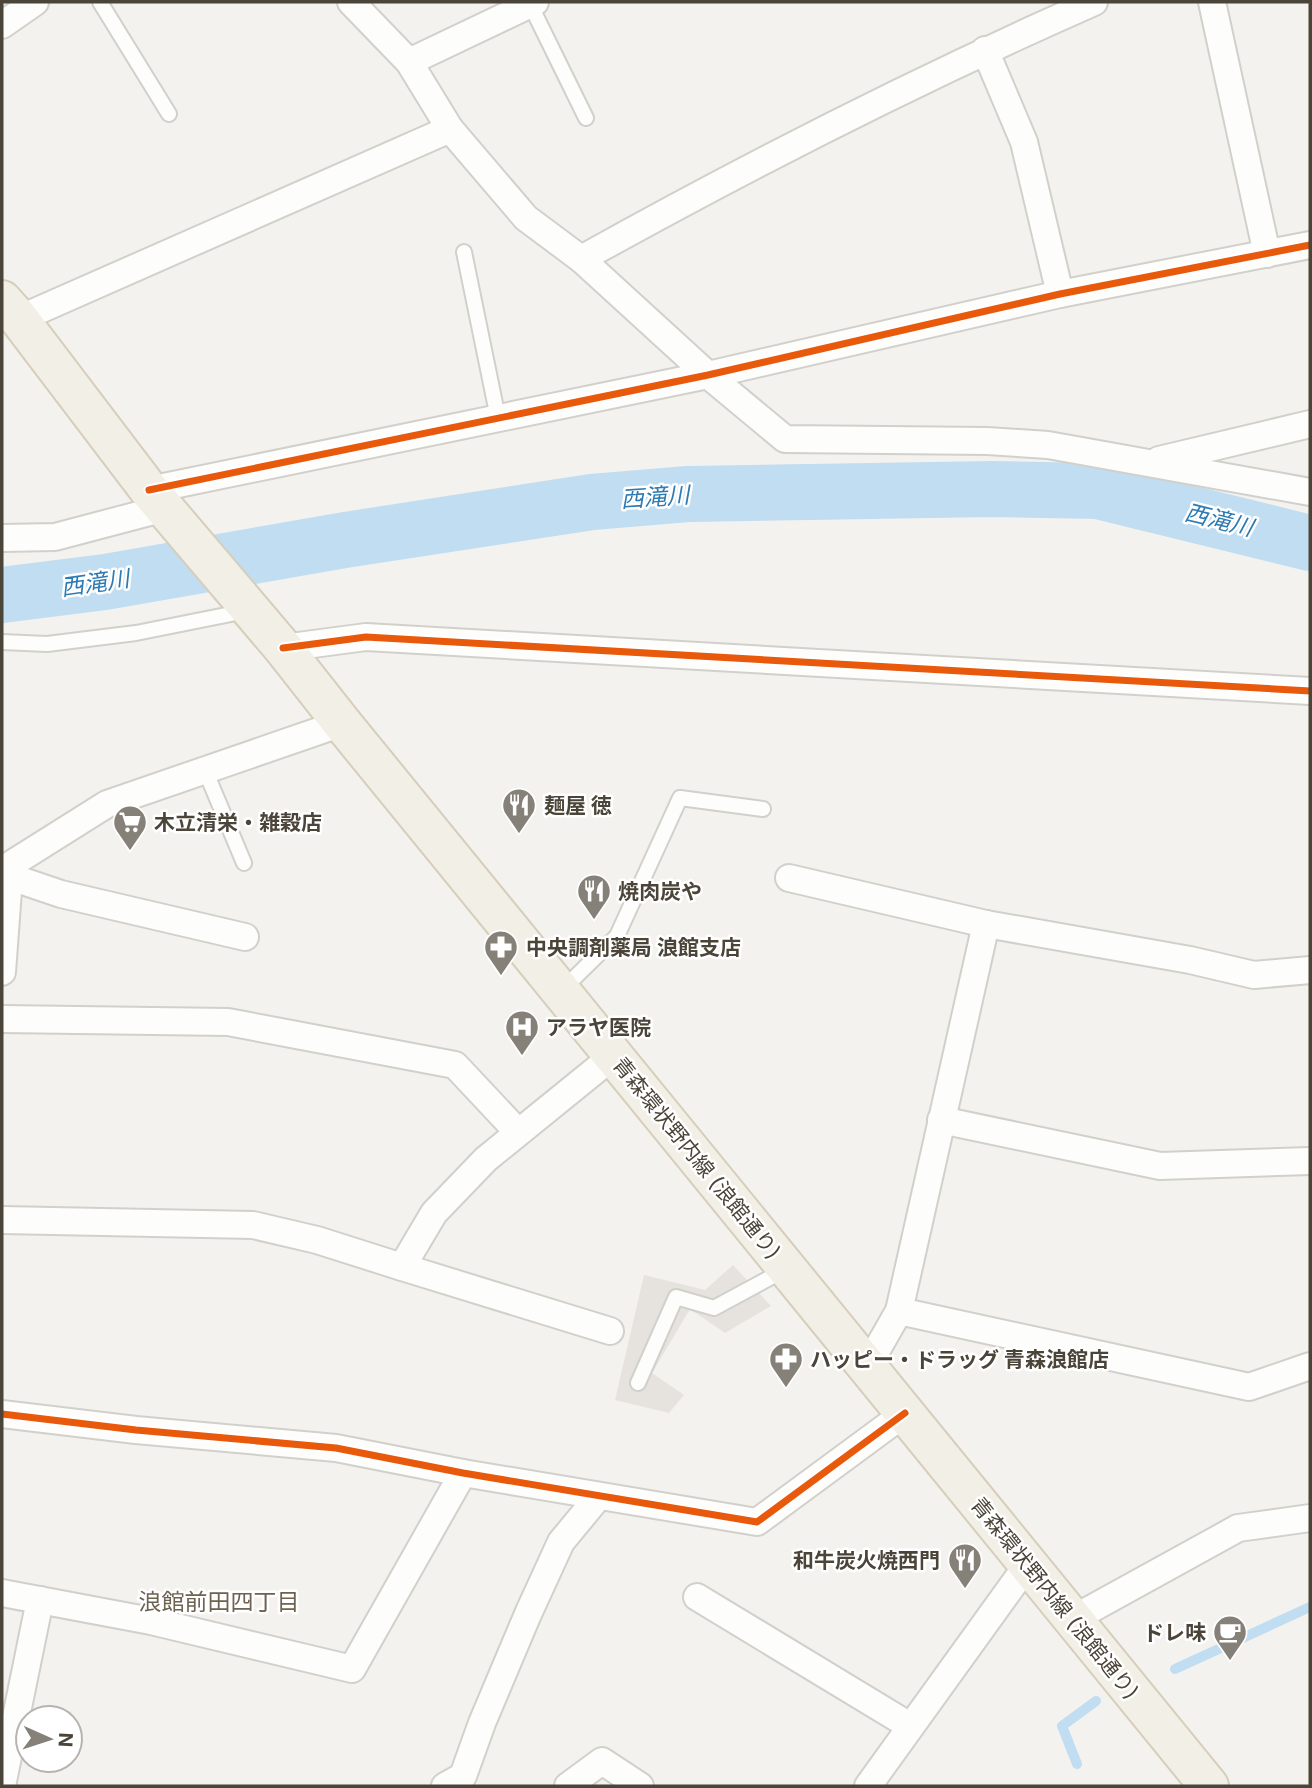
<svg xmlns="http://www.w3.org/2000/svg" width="1312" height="1788" font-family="Inter,'Noto Sans JP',sans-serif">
<rect width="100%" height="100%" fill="#f4f2ee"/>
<polygon fill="#e6e3df" points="733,1265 771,1306 725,1333 690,1309 652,1373 684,1395 669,1413 615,1400 644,1275 705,1290"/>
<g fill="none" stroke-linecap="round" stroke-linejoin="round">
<g stroke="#c0ddf1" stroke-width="10">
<polyline points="1175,1669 1310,1607"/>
<polyline points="1077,1764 1062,1726 1096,1701"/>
</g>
<polyline stroke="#c0ddf1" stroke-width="56" points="2,595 105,582 345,540 592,502 688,494 992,489 1098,491 1310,543"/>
<g stroke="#d2d0cb" stroke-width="18">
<g id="lane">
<polyline points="100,2 169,114"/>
<polyline points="530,4 586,118"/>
<polyline points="464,252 498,418"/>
<polyline points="2,642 47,644 136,633 246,611"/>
<polyline points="205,770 244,863"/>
<polyline points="561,991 617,936 680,798 763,809"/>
<polyline points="638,1383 676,1297 714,1308 786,1269"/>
</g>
</g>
<g stroke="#d2d0cb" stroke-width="30">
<g id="street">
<polyline points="351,2 409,62 450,129 526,218 581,259 708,375 785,439 987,441 1048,445 1310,492"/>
<polyline points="1212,2 1267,254"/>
<polyline points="2,25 35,2"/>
<polyline points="985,50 1024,142 1060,294"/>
<polyline points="409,62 535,2"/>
<path d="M581,259C748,166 919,79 1094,2"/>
<polyline points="19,319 450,129"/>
<polyline points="1159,460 1310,424"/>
<polyline points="149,490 708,375 1060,294 1310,245"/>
<polyline points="2,538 55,537 165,508"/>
<polyline points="283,648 366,637 1310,691"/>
<polyline points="2,870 107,804 342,723"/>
<polyline points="2,874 61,894 245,937"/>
<polyline points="789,878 986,924 1190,960 1254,975 1310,970"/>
<polyline points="2,972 9,877"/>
<polyline points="2,1019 228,1022 455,1065 517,1131"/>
<polyline points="941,1120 1160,1166 1310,1161"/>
<polyline points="2,1220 253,1225 317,1240 402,1267 434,1213 486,1159 613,1056"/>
<polyline points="402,1267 610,1331"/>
<polyline points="899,1311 986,924"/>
<polyline points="867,1367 899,1311 1249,1387 1310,1366"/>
<polyline points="2,1414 136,1430 336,1448 463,1473 757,1522 905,1413"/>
<polyline points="2,1593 151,1621 352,1669 463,1473"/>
<polyline points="697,1597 910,1726"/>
<polyline points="1073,1619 1238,1528 1310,1518"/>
<polyline points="2,1786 40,1600"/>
<polyline points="445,1786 463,1776 482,1723 528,1614 561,1542 599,1496"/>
<polyline points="568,1786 602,1761 640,1786"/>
<polyline points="868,1786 1028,1564"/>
</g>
</g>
<g stroke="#d6cebb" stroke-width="42">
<polyline id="primary" points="2,300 19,319 149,490 283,648 342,723 1209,1786"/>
</g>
<use href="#lane" stroke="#fdfdfc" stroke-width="14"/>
<use href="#street" stroke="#fdfdfc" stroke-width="26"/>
<use href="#primary" stroke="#f2efe6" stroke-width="38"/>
<g stroke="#fff" stroke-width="11">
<g id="cycleway">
<polyline points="149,490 708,375 1060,294 1310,245"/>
<polyline points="283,648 366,637 1310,691"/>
<polyline points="2,1414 136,1430 336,1448 463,1473 757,1522 905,1413"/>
</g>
</g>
<use href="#cycleway" stroke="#e8590c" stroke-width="7"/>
</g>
<defs>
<g id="restaurant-pin" transform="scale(1.75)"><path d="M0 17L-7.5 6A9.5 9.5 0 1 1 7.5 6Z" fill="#868178" stroke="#fff"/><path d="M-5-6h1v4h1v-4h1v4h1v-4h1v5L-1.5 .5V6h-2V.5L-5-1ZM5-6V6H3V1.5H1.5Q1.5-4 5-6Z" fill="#fff"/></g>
<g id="supermarket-pin" transform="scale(1.75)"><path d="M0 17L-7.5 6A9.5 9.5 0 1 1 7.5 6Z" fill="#868178" stroke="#fff"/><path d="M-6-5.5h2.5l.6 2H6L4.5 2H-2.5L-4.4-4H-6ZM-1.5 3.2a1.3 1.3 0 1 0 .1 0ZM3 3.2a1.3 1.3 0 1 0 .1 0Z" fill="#fff"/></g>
<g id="pharmacy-pin" transform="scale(1.75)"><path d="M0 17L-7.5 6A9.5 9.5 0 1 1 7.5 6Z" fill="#868178" stroke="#fff"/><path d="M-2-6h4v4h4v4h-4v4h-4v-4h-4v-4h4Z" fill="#fff"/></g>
<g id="hospital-pin" transform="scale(1.75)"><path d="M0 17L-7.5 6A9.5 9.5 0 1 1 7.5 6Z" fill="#868178" stroke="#fff"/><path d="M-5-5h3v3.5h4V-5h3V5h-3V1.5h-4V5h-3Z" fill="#fff"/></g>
<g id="cafe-pin" transform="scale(1.75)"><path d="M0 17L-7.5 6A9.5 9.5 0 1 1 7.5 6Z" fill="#868178" stroke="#fff"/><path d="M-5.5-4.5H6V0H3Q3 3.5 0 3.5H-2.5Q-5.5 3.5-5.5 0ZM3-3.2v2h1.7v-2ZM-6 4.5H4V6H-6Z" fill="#fff"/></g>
</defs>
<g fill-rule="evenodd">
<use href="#restaurant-pin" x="519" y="805"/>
<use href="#supermarket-pin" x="130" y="822"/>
<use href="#restaurant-pin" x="594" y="891"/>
<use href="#pharmacy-pin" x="501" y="947"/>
<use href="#hospital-pin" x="522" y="1027"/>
<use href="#pharmacy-pin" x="786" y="1359"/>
<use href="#restaurant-pin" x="965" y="1560"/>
<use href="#cafe-pin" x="1230" y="1632"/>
</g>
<g text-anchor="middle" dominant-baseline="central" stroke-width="5" stroke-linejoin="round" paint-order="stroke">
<g font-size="21" font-weight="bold" fill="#4b4439" stroke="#fff" text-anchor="start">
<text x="544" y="805">麺屋 徳</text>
<text x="154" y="822">木立清栄・雑穀店</text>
<text x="618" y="891">焼肉炭や</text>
<text x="526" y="947">中央調剤薬局 浪館支店</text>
<text x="546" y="1027">アラヤ医院</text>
<text x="810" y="1359">ハッピー・ドラッグ 青森浪館店</text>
<text x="940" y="1560" text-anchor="end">和牛炭火焼西門</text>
<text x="1206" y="1632" text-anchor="end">ドレ味</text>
</g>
<g font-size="21" fill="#4b4439" stroke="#fff">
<text transform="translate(697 1158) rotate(51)">青森環状野内線 (浪館通り)</text>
<text transform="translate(1055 1598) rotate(51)">青森環状野内線 (浪館通り)</text>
</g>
<g font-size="23" font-style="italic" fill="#2e7ab2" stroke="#fff">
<text transform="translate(655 497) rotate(-4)">西滝川</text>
<text transform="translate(1219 520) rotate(14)">西滝川</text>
<text transform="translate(95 583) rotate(-8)">西滝川</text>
</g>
<g font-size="23" fill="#6e6250" stroke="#fff">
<text x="219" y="1602">浪館前田四丁目</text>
</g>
</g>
<rect width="1312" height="1788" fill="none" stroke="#4b4439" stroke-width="7"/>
<g transform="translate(49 1739) rotate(93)"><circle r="33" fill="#ffffff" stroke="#b7b4b0" stroke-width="2"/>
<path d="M0-5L12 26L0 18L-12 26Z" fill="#868178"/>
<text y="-10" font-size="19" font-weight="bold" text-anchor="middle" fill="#4b4439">N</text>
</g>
</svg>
